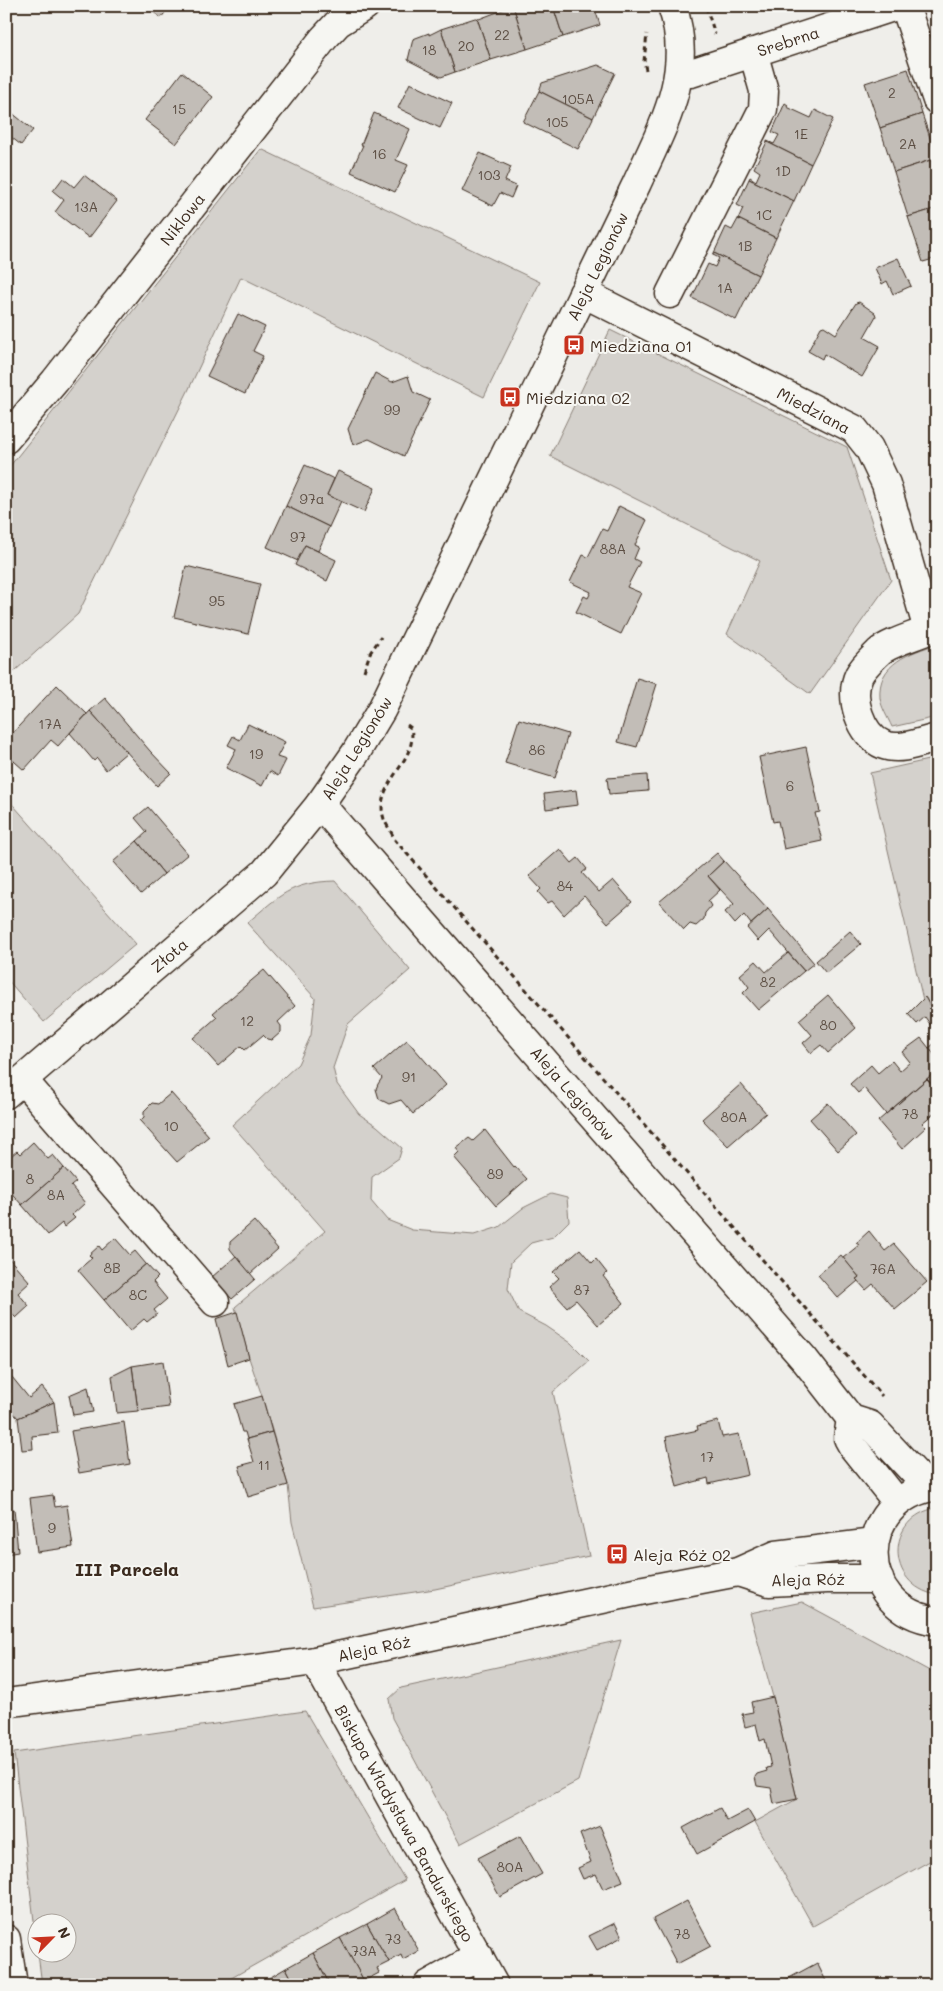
<svg xmlns="http://www.w3.org/2000/svg" width="943" height="1991" font-family="Mali,sans-serif">
<rect width="100%" height="100%" fill="#efeeea"/>
<filter id="ink" filterUnits="userSpaceOnUse"><feTurbulence type="fractalNoise" baseFrequency=".02" numOctaves="2"/><feDisplacementMap in="SourceGraphic" scale="10" xChannelSelector="R" yChannelSelector="G"/><feConvolveMatrix kernelMatrix="1 2 1 2 8 2 1 2 1" color-interpolation-filters="sRGB"/></filter>
<g filter="url(#ink)">
<g fill="#d4d1cc" stroke="#887e75">
<polygon points="261,149 540,282 484,397 241,277 188,391 78,614 6,679 6,471"/>
<polygon points="610,330 847,447 891,580 810,694 727,634 760,561 550,456"/>
<path d="M937,644V717L892,727C888,718 881,707 880,698C877,663 910,653 937,644Z"/>
<polygon points="937,758 937,1019 926,998 923,1000 870,773"/>
<polygon points="6,797 136,944 44,1022 6,978"/>
<path d="M335,881L410,970L348,1024L333,1068L337,1084L359,1114L377,1126L402,1148L399,1158L372,1177L371,1201L387,1220L412,1230L474,1235L499,1227L523,1208L551,1194L567,1198L569,1221L553,1237L531,1243L511,1262L508,1289L519,1312L546,1326L571,1343L589,1361L553,1392L589,1556L435,1589L313,1607L292,1522L288,1485L262,1396L249,1358L235,1307L325,1231L232,1125L298,1064L311,1035L315,998L247,923C279,896 291,882 335,881Z"/>
<path d="M937,1508V1595C885,1586 885,1516 937,1508Z"/>
<polygon points="802,1602 937,1675 937,1857 813,1926 755,1822 797,1799 773,1697 750,1613"/>
<polygon points="621,1640 578,1781 460,1844 392,1718 389,1699 401,1688"/>
<polygon points="305,1711 405,1880 219,1985 42,1985 38,1954 68,1954 68,1924 38,1924 37,1946 14,1753"/>
</g>
<g fill="#c2bdb7" stroke="#3b2a1e">
<polygon points="146,6 170,6 161,18"/>
<polygon points="513,6 553,6 563,37 527,49"/>
<polygon points="513,6 527,49 491,60 477,18 479,19"/>
<polygon points="553,6 594,6 600,25 563,37"/>
<polygon points="475,18 477,18 491,60 455,72 441,29"/>
<polygon points="441,29 455,72 441,77 408,60 413,39 429,33 429,35"/>
<polygon points="598,65 615,73 593,118 539,91 542,83"/>
<polygon points="908,69 922,114 880,128 865,83"/>
<polygon points="182,72 213,97 176,144 145,120"/>
<polygon points="410,83 452,103 440,128 398,108"/>
<polygon points="539,91 593,118 578,149 523,122"/>
<polygon points="785,103 788,105 787,107 811,118 815,110 833,119 811,164 767,142 767,141 774,144 779,135 772,132"/>
<polygon points="6,108 33,130 21,145 6,133"/>
<polygon points="374,113 410,129 396,160 408,165 395,192 351,172 363,145 361,145"/>
<polygon points="922,114 937,158 894,172 880,128"/>
<polygon points="767,142 811,164 794,201 749,179 750,177 756,181 760,172 754,168"/>
<polygon points="480,153 511,167 505,181 516,186 511,198 500,193 493,206 462,191"/>
<polygon points="937,158 937,208 908,217 894,172"/>
<polygon points="84,175 117,201 89,238 55,212 64,200 53,191 63,178 74,187"/>
<polygon points="749,179 794,201 776,238 738,219 743,208 737,205"/>
<polygon points="937,208 937,258 923,262 908,217"/>
<polygon points="738,219 776,238 758,275 714,253 726,227 732,230"/>
<polygon points="714,253 758,275 736,320 692,298 708,264 715,267 719,258 713,255"/>
<polygon points="898,258 911,286 893,294 887,281 882,284 875,268"/>
<polygon points="859,302 875,313 876,316 864,337 880,346 862,377 824,354 822,359 808,351 821,327 824,326 836,334 856,303"/>
<polygon points="238,314 265,327 253,351 263,356 245,394 207,376"/>
<polygon points="375,373 392,382 408,376 413,392 430,400 404,456 369,439 353,445 348,429"/>
<polygon points="305,465 334,479 327,495 341,501 329,527 286,506"/>
<polygon points="338,471 375,488 364,512 327,495"/>
<polygon points="286,506 329,527 318,551 305,545 298,561 267,547"/>
<polygon points="619,506 647,520 635,545 639,547 634,559 640,562 627,587 641,593 621,634 576,612 584,596 588,598 591,592 570,582 583,555 588,557 602,529 607,531"/>
<polygon points="305,545 336,560 327,581 295,565"/>
<polygon points="186,566 260,584 248,634 174,617"/>
<polygon points="637,678 657,684 637,747 618,742"/>
<polygon points="57,685 87,714 58,746 51,740 24,770 6,754 6,740"/>
<polygon points="105,698 150,751 171,773 157,786 90,711"/>
<polygon points="90,711 127,752 106,770 97,758 94,761 70,733"/>
<polygon points="519,719 568,734 555,778 505,763"/>
<polygon points="248,724 285,742 277,757 286,760 278,776 270,771 262,786 226,768 236,749 228,745 233,736 240,740"/>
<polygon points="806,747 820,812 815,813 822,841 784,849 778,821 773,822 759,757"/>
<polygon points="647,775 648,791 609,794 607,778"/>
<polygon points="576,790 578,805 546,809 544,794"/>
<polygon points="148,807 188,854 164,874 137,841 147,832 135,818"/>
<polygon points="137,841 164,874 141,894 113,862"/>
<polygon points="560,849 572,863 578,858 587,869 582,873 599,892 613,880 632,902 608,923 584,896 564,915 552,901 548,903 538,892 541,889 529,876"/>
<polygon points="717,853 724,861 708,876 720,890 708,901 711,906 705,913 704,919 696,926 690,924 684,930 659,902"/>
<polygon points="724,861 768,909 751,924 744,915 735,924 725,912 734,904 708,876"/>
<polygon points="768,909 814,963 804,971 769,930 758,941 747,928"/>
<polygon points="850,931 861,944 826,973 816,961"/>
<polygon points="788,953 804,971 758,1010 743,993 749,987 740,975 756,961 766,972"/>
<polygon points="264,970 295,1006 278,1022 281,1026 281,1032 272,1040 267,1039 263,1035 245,1050 241,1046 218,1066 193,1038 217,1017 213,1013"/>
<polygon points="828,995 856,1028 828,1053 821,1045 811,1053 803,1043 812,1035 799,1020"/>
<polygon points="925,997 937,1019 937,1034 925,1017 917,1024 908,1014"/>
<polygon points="921,1038 937,1058 937,1070 886,1114 864,1088 858,1093 850,1084 871,1065 878,1073 892,1061 900,1071 910,1062 902,1052"/>
<polygon points="407,1040 446,1085 413,1114 401,1100 389,1104 379,1099 376,1089 378,1084 382,1078 374,1069"/>
<polygon points="937,1041 937,1058 929,1048"/>
<polygon points="937,1070 937,1090 927,1079"/>
<polygon points="927,1079 937,1090 937,1111 922,1123 926,1127 902,1149 878,1121"/>
<polygon points="741,1084 766,1113 728,1146 702,1119"/>
<polygon points="171,1093 209,1136 177,1162 140,1121 144,1117 144,1111 152,1103 158,1104"/>
<polygon points="828,1103 856,1135 838,1151 810,1119"/>
<polygon points="485,1130 514,1167 515,1166 527,1179 496,1206 454,1157 459,1152 456,1148 469,1138 473,1141"/>
<polygon points="33,1142 48,1159 53,1155 64,1168 22,1205 6,1187 6,1165 9,1163 7,1159 17,1151 20,1154"/>
<polygon points="64,1168 76,1182 71,1186 85,1203 72,1215 75,1218 64,1227 62,1223 48,1235 22,1205"/>
<polygon points="254,1221 278,1249 250,1274 230,1249 230,1242"/>
<polygon points="869,1231 885,1251 894,1244 927,1282 895,1309 873,1284 866,1290 856,1279 859,1277 843,1258 859,1245 856,1243"/>
<polygon points="115,1238 130,1255 135,1251 146,1264 104,1300 78,1270 92,1258 89,1255 99,1246 102,1250"/>
<polygon points="580,1249 592,1263 596,1259 607,1273 603,1276 624,1303 598,1325 576,1300 567,1307 549,1287 559,1278 553,1272"/>
<polygon points="6,1255 30,1282 18,1293 29,1306 16,1318 11,1313 6,1317"/>
<polygon points="841,1255 859,1277 856,1279 858,1281 838,1298 818,1275"/>
<polygon points="236,1256 255,1279 232,1299 212,1277"/>
<polygon points="146,1264 158,1277 153,1282 167,1299 154,1310 157,1314 147,1322 144,1319 130,1331 104,1300"/>
<polygon points="237,1312 249,1358 228,1365 216,1319"/>
<polygon points="163,1361 169,1407 138,1411 132,1366"/>
<polygon points="132,1366 138,1411 117,1413 112,1376"/>
<polygon points="12,1377 29,1398 42,1387 54,1402 18,1418 6,1405 6,1382"/>
<polygon points="88,1387 93,1412 73,1415 69,1395"/>
<polygon points="262,1396 272,1432 247,1439 245,1432 242,1432 234,1404"/>
<polygon points="54,1402 58,1433 32,1436 33,1449 22,1450 18,1418"/>
<polygon points="718,1421 722,1437 739,1434 748,1475 709,1484 708,1478 677,1487 666,1437 698,1430 697,1426"/>
<polygon points="124,1422 130,1464 79,1473 71,1431"/>
<polygon points="272,1432 288,1485 248,1497 239,1466 254,1462 247,1439"/>
<polygon points="53,1495 55,1507 67,1505 73,1547 37,1552 30,1498"/>
<polygon points="14,1509 18,1552 6,1554 6,1510"/>
<polygon points="773,1697 797,1799 774,1804 771,1788 757,1786 755,1777 757,1774 767,1771 766,1768 771,1767 765,1739 760,1741 756,1724 745,1727 742,1714 753,1712 751,1702"/>
<polygon points="720,1808 727,1821 748,1810 755,1822 697,1854 683,1828"/>
<polygon points="600,1826 623,1881 603,1889 596,1874 583,1879 578,1868 591,1862 580,1834"/>
<polygon points="520,1836 542,1874 500,1897 478,1858"/>
<polygon points="687,1901 711,1946 677,1964 653,1919"/>
<polygon points="395,1908 419,1951 403,1960 401,1955 389,1962 367,1924"/>
<polygon points="615,1923 622,1937 597,1950 589,1936"/>
<polygon points="367,1924 389,1962 377,1968 379,1973 364,1981 340,1938"/>
<polygon points="340,1938 364,1981 358,1985 330,1985 313,1953"/>
<polygon points="313,1953 330,1985 295,1985 286,1968"/>
<polygon points="817,1963 828,1985 781,1985 780,1983"/>
<polygon points="286,1968 295,1985 259,1985 259,1984"/>
</g>
<g fill="none" stroke-linecap="round" stroke-linejoin="round">
<g stroke="#3b2a1e" stroke-width="31">
<g id="minor">
<polyline points="905,6 937,100"/>
<polyline points="680,73 691,73 896,6"/>
<path d="M583,293L854,429L869,448L886,484L928,630C915,636 889,643 879,652C872,659 863,667 859,675C848,697 861,736 884,745C900,751 921,742 937,738"/>
<polyline points="670,294 763,109 764,91 753,52"/>
<polyline points="6,439 55,381 324,38 338,23 365,6"/>
<polyline points="320,804 805,1360 851,1419 870,1425 928,1487"/>
<polyline points="23,1080 215,1302"/>
<path d="M6,1094L264,873L320,804L355,754L382,709L636,185C663,126 695,72 672,6"/>
<polyline points="851,1419 848,1438 853,1447 897,1502"/>
<path d="M937,1486C852,1499 853,1610 937,1621"/>
<polyline points="738,1572 769,1582 827,1579 879,1579"/>
<polyline points="315,1661 494,1985"/>
<polyline points="6,1703 315,1661 644,1590 738,1572 776,1555 874,1543"/>
<polyline points="6,1939 13,1985"/>
<polyline points="428,1985 479,1956"/>
</g>
</g>
<g stroke="#3b2a1e" stroke-width="3" stroke-dasharray="5 4" stroke-linecap="butt">
<polyline points="706,7 715,34"/>
<polyline points="646,70 644,61 647,34"/>
<polyline points="364,671 370,653 381,637"/>
<path d="M407,725L411,728C419,762 372,783 384,819C387,826 392,833 395,840L882,1396"/>
</g>
<use href="#minor" stroke="#f6f6f2" stroke-width="28"/>
</g>
</g>
<defs>
<g id="bus-square" transform="scale(1.125)"><rect x="-9" y="-9" width="18" height="18" rx="4" fill="#c8321e" stroke="#f6f6f2"/><path d="M-5-6H5V4H4V6H2V4H-2V6H-4V4H-5ZM-3.5-4V0h7V-4ZM-3.5 1.2v1.5H-2V1.2ZM2 1.2v1.5H3.5V1.2Z" fill="#fff"/></g>
</defs>
<g fill-rule="evenodd">
<use href="#bus-square" x="574" y="345"/>
<use href="#bus-square" x="510" y="397"/>
<use href="#bus-square" x="617" y="1554"/>
</g>
<g text-anchor="middle" dominant-baseline="central" stroke-width="4" stroke-linejoin="round" paint-order="stroke">
<g font-size="14" fill="#5d4f44">
<text x="502" y="34">22</text>
<text x="466" y="45">20</text>
<text x="429" y="49">18</text>
<text x="892" y="92">2</text>
<text x="578" y="98">105A</text>
<text x="179" y="108">15</text>
<text x="557" y="121">105</text>
<text x="801" y="133">1E</text>
<text x="908" y="143">2A</text>
<text x="379" y="153">16</text>
<text x="783" y="170">1D</text>
<text x="489" y="174">103</text>
<text x="86" y="206">13A</text>
<text x="764" y="214">1C</text>
<text x="745" y="245">1B</text>
<text x="725" y="287">1A</text>
<text x="392" y="409">99</text>
<text x="312" y="498">97a</text>
<text x="298" y="536">97</text>
<text x="613" y="548">88A</text>
<text x="217" y="600">95</text>
<text x="50" y="723">17A</text>
<text x="537" y="749">86</text>
<text x="256" y="753">19</text>
<text x="790" y="785">6</text>
<text x="565" y="885">84</text>
<text x="768" y="981">82</text>
<text x="247" y="1020">12</text>
<text x="828" y="1024">80</text>
<text x="409" y="1076">91</text>
<text x="910" y="1113">78</text>
<text x="734" y="1116">80A</text>
<text x="171" y="1125">10</text>
<text x="495" y="1173">89</text>
<text x="30" y="1178">8</text>
<text x="56" y="1194">8A</text>
<text x="112" y="1267">8B</text>
<text x="883" y="1268">76A</text>
<text x="582" y="1289">87</text>
<text x="138" y="1294">8C</text>
<text x="707" y="1456">17</text>
<text x="264" y="1464">11</text>
<text x="52" y="1527">9</text>
<text x="510" y="1866">80A</text>
<text x="682" y="1933">78</text>
<text x="393" y="1938">73</text>
<text x="364" y="1950">73A</text>
</g>
<g font-size="16" fill="#3b2a1e" stroke="#f6f6f2">
<text transform="translate(788 41) rotate(-18)">Srebrna</text>
<text transform="translate(182 219) rotate(-52)">Niklowa</text>
<text transform="translate(597 266) rotate(-64)">Aleja Legionów</text>
<text transform="translate(814 410) rotate(28)">Miedziana</text>
<text transform="translate(356 748) rotate(-58)">Aleja Legionów</text>
<text transform="translate(169 955) rotate(-41)">Złota</text>
<text transform="translate(573 1093) rotate(49)">Aleja Legionów</text>
<text transform="translate(808 1579) rotate(-1)">Aleja Róż</text>
<text transform="translate(374 1648) rotate(-12)">Aleja Róż</text>
<text transform="translate(405 1823) rotate(61)">Biskupa Władysława Bandurskiego</text>
</g>
<g font-size="16" fill="#3b2a1e" stroke="#f6f6f2" text-anchor="start">
<text x="590" y="345">Miedziana 01</text>
<text x="526" y="397">Miedziana 02</text>
<text x="633" y="1554">Aleja Róż 02</text>
</g>
<g font-size="18" font-weight="bold" fill="#3b2a1e" stroke="#f6f6f2">
<text x="127" y="1569">III Parcela</text>
</g>
</g>
<rect width="943" height="1991" fill="none" stroke="#f6f6f2" stroke-width="25"/>
<rect x="12" y="12" width="918" height="1966" fill="none" stroke="#3b2a1e" stroke-width="2" filter="url(#ink)"/>
<g transform="translate(52 1938) rotate(66)"><circle r="24" fill="#f6f6f2" stroke="#aba49d"/>
<path d="M0-4L9 19L0 12L-9 19Z" fill="#c8321e"/>
<text y="-8" font-size="14" font-weight="bold" text-anchor="middle" fill="#3b2a1e">N</text>
</g>
</svg>
